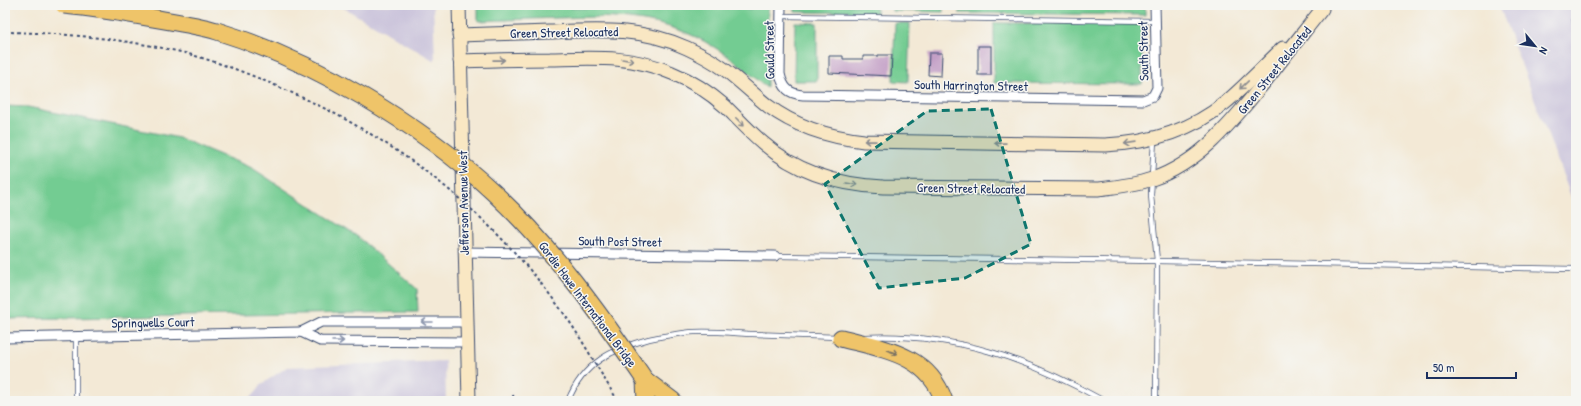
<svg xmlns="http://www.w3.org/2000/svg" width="1581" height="406" font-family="'Patrick Hand',sans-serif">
<rect width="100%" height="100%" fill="#f6f6f2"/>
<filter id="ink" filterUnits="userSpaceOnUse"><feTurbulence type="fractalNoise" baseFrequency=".025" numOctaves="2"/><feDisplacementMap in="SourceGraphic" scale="8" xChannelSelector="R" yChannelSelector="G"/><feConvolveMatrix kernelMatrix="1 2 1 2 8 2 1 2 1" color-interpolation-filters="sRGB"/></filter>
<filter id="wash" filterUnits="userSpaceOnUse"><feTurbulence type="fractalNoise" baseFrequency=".012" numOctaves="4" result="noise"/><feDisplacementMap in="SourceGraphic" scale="16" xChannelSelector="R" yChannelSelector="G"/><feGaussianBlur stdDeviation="0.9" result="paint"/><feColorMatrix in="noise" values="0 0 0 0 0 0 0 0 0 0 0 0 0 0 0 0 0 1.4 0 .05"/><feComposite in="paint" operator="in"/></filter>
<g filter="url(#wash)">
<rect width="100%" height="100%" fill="#f3e9d6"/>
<g fill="#c7c0d9">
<polygon points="339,5 433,5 435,61"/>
<polygon points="1499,5 1576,5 1576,210"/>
<polygon points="445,361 446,401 248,401 262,384 287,367"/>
</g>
<g fill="#73cc92" stroke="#477e78">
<path d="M478,5H571V8H621L622,5H736V8L751,9L752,5H768L767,88C750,74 734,59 714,47C664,16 614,16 558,18C531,19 505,20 478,21Z"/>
<polygon points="795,5 876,5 876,13 795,12"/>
<polygon points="892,5 943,5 943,12 892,11"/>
<polygon points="959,5 1145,5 1145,15 959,13"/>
<polygon points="795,22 817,23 817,81 794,81"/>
<polygon points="895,23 910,23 908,82 893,81"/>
<polygon points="994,23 1142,24 1142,84 994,83"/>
<polygon points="5,106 28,107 179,138 252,168 358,237 417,289 418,312 5,319"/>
</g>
<g id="blocks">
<g fill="#c39fc6">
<rect x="978" y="46" width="13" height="29"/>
<polygon points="929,53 942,53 941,76 928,75"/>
<polygon points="878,55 892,55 891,76 829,73 829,56 843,56 843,59 863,59 863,56 878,56"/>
</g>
</g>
</g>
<g filter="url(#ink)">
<use href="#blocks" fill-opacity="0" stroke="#3b4b70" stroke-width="1"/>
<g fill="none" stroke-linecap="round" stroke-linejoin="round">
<g stroke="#3b4b70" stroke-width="6">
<g id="lane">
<polyline points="1574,5 1576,44"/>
<polyline points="781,16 1155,21"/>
<polyline points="1154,140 1151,195 1157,261 1156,401"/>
<polyline points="775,256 1157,261 1576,269"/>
<path d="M865,337C954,333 1027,358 1104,401"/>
<polyline points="76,401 76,337"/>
<path d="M568,401C583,363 612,349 649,339C664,336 679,333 694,332C713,331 733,333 752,334C781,335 809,336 838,337"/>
</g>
</g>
<g stroke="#3b4b70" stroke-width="11">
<g id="street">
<path d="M781,5L780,74C783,88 789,94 803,95L1143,100L1153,96L1157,88L1155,5"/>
<polyline points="464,252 775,256"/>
<polyline points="301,332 321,322 466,322"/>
<polyline points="5,338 301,332 320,341 467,342"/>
</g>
</g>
<g stroke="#3b4b70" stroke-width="15">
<g id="secondary">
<polyline points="459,5 469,401"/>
<path d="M459,35C489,34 520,33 550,32C598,30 642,27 687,48C700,54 713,61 724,69C739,80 753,94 768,106C796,127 829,137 864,141L1105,145C1148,143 1191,131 1225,103C1245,86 1264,66 1283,48"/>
<path d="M460,61C490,60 520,59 550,59C595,58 630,55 672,73C692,81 710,93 726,107C738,119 750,132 763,143C796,172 839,185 883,187L1098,189C1116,187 1135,185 1152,179C1202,162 1235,118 1267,79C1285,55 1304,32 1322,9"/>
</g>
</g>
<g stroke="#3b4b70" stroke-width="19">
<g id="highway">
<path d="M841,338C883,349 928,354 944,401"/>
<polyline points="645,380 673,401"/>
<polyline points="645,380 646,401"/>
</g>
</g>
<polyline stroke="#3b4b70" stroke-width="2" stroke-dasharray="3 3" stroke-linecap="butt" points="513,395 514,401"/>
<use href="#lane" stroke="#fff" stroke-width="4.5"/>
<use href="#street" stroke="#fff" stroke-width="9"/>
<use href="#secondary" stroke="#f9e7c3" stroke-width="13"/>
<use href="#highway" stroke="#efc469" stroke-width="17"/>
<g stroke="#3b4b70" stroke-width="19" stroke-linecap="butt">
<path id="highway-bridge" d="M64,5C98,8 131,14 164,20C182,23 200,26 217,31C314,61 419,123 493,192C552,247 600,314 645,380"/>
</g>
<path stroke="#3b4b70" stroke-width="2" stroke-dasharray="3 3" stroke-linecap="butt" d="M5,32C66,33 126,39 185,53C218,62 250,74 281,88C395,137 489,210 562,311C583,340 599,371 618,401"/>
<use href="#highway-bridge" stroke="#efc469" stroke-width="17"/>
</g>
<defs><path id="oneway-shaft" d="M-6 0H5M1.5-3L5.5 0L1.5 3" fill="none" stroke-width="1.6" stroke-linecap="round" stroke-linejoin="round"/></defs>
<g stroke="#8a8b90">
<use href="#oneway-shaft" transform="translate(499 60) rotate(-1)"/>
<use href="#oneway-shaft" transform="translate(628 60) rotate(10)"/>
<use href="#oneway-shaft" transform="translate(1244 85) rotate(136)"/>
<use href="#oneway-shaft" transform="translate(740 122) rotate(45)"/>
<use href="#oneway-shaft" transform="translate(870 141) rotate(-179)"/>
<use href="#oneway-shaft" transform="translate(1000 143) rotate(-179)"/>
<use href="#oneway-shaft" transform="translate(1130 143) rotate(172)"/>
<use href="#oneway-shaft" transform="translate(852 184) rotate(9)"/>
</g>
<g stroke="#8d97ae">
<use href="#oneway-shaft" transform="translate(427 322) rotate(-180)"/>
<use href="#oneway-shaft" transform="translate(338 341)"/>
</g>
<use stroke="#7a7263" href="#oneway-shaft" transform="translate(892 352) rotate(19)"/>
</g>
<path fill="#0f766e" fill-opacity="0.2" stroke="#0f766e" stroke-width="3" stroke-dasharray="8 5" stroke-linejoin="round" d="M991,109L1031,244L965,278L879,288L825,184L927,111Z"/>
<g text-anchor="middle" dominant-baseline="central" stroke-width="3" stroke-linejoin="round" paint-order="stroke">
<g font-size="13" fill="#1b2f5e" stroke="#f6f6f2">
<text transform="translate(564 32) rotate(-1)">Green Street Relocated</text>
<text transform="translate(769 50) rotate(-91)">Gould Street</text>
<text transform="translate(1143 51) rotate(-91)">South Street</text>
<text transform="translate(1274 70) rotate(-51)">Green Street Relocated</text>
<text transform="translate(971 85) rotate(1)">South Harrington Street</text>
<text transform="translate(971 188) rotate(1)">Green Street Relocated</text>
<text transform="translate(463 203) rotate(-91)">Jefferson Avenue West</text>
<text transform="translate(620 241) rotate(1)">South Post Street</text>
<text transform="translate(588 304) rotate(53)">Gordie Howe International Bridge</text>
<text transform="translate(153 322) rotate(-1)">Springwells Court</text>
</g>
</g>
<rect width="1581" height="406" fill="none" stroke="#f6f6f2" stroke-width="20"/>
<g transform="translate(1535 46) rotate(119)" stroke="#f6f6f2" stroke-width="3" paint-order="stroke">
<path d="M0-3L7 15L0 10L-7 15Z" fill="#1b2f5e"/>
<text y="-6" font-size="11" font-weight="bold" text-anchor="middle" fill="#1b2f5e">N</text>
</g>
<path d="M1427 372v6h89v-6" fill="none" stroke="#1b2f5e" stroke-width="2"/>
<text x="1433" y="372" font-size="12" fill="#1b2f5e" stroke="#f6f6f2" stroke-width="3" paint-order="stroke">50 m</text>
</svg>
